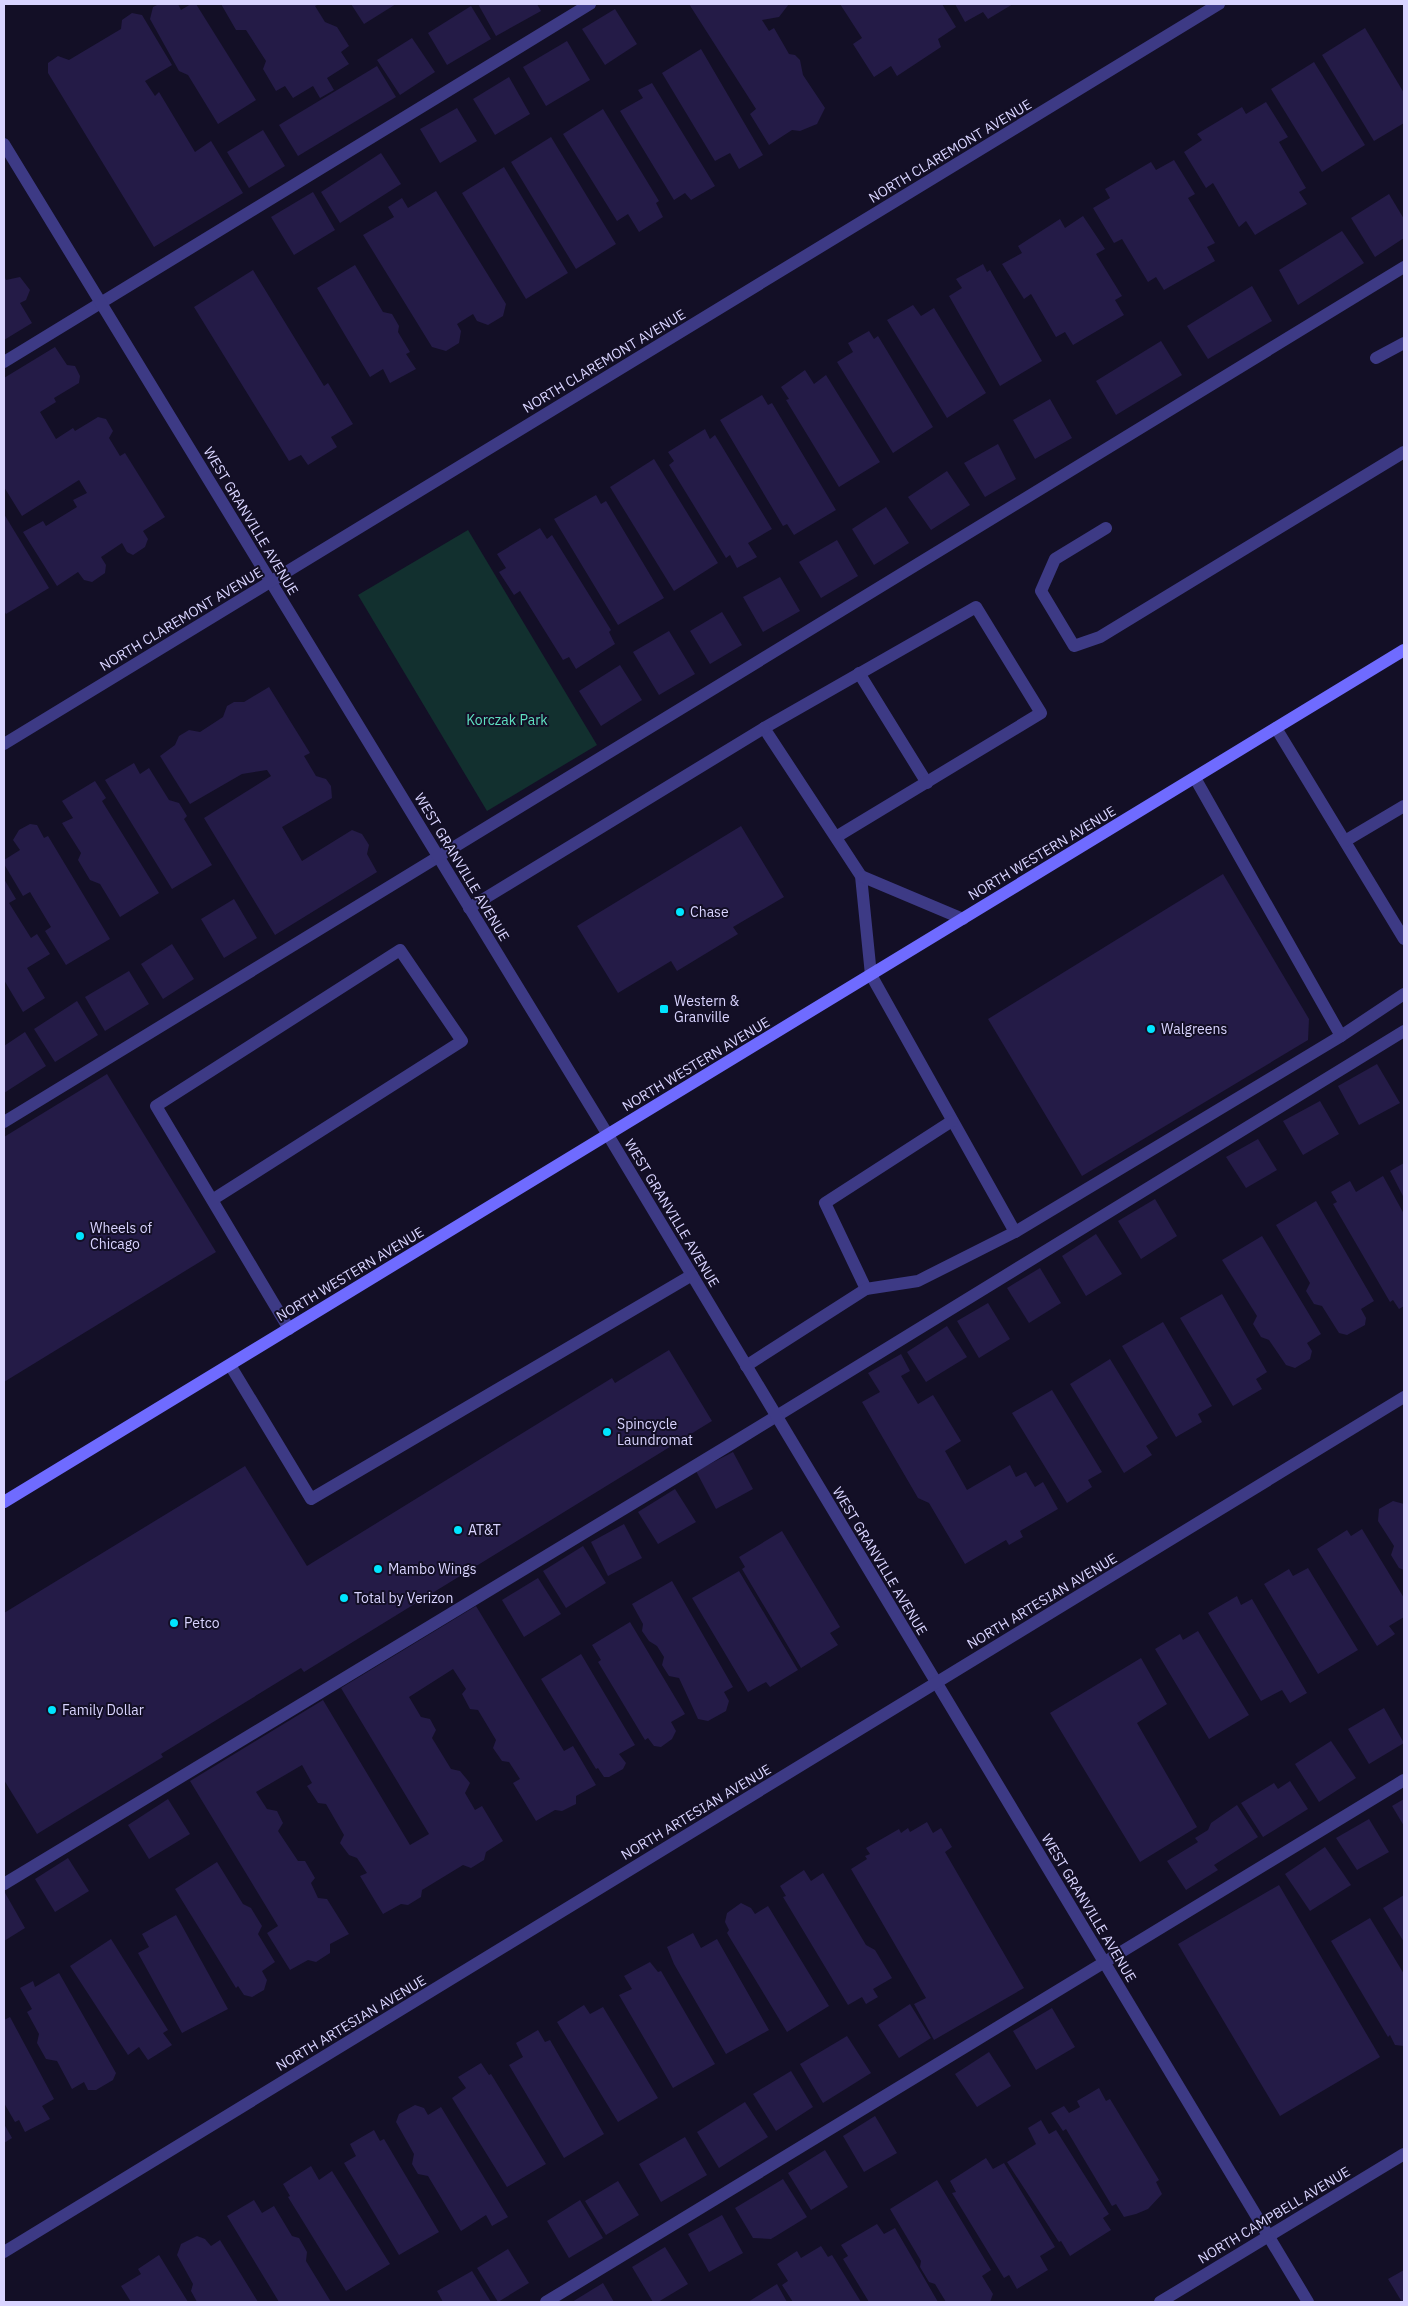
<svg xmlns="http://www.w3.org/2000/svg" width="1408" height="2306" font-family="'IBM Plex Sans',sans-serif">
<rect width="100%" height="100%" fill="#130f26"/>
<polygon fill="#12302f" points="468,530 597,745 487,811 358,595"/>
<g fill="#241b47">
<polygon points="159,4 178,4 181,10 191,4 196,4 256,100 218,124 188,75 179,71 150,19 153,7"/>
<polygon points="221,4 319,4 315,6 325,22 337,27 349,46 341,52 349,64 327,78 334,90 320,98 313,86 293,98 285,86 276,91 263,69 266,61 246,30 236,30"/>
<polygon points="351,4 396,4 364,24"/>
<polygon points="478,4 537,4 541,11 496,36"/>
<polygon points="689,4 789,4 779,17 762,20 769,31 774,28 789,54 795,55 800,60 803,75 825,108 817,124 800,131 792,130 769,145 750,114 756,109"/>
<polygon points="840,4 942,4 956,27 938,39 941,47 897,76 891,66 874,77 853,44 862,38"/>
<polygon points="955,4 1013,4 988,19 983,12 965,22"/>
<polygon points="471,6 491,39 447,65 428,33"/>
<polygon points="615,9 637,44 605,65 582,29"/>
<polygon points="132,13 142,15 172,65 145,81 155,96 159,92 195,152 211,141 243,193 154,247 48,73 48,63 58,56 69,60 121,29 122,20"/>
<polygon points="1365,28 1404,93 1404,123 1374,141 1322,55"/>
<polygon points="412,38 435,72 400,95 377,60"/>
<polygon points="567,41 590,80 546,106 523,67"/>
<polygon points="701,49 763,155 739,169 730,153 715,161 662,73"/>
<polygon points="1314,62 1365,145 1322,172 1271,89"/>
<polygon points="377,66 396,97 298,156 279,125"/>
<polygon points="509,77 530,114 495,135 473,99"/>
<polygon points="652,83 715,186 691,200 685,193 674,200 620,111 643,98 638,90"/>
<polygon points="1266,102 1288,137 1279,142 1306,188 1299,192 1307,204 1255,235 1246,221 1239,227 1213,183 1206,188 1184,152 1202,140 1197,134 1242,107 1246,114"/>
<polygon points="457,108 477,141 440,163 420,129"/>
<polygon points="603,109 659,201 656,203 663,217 639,232 628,214 617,221 563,134"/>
<polygon points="263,130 285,166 249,188 227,152"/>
<polygon points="551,137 616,244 576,269 511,162"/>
<polygon points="381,153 401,184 340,223 321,192"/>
<polygon points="1174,160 1195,194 1188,198 1215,243 1207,247 1215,261 1164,290 1156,277 1148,282 1122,239 1114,243 1093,208 1110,198 1105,189 1151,162 1156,170"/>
<polygon points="504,167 568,273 526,299 462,193"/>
<polygon points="436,191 506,304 503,316 488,325 477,321 473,314 457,324 461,331 459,343 446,351 432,347 363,235 394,217 388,207 402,198 408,208"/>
<polygon points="313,192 335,230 294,255 271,217"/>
<polygon points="1389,194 1404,219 1404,238 1375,257 1351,218"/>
<polygon points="1083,216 1105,249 1096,254 1122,296 1115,300 1124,315 1073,345 1065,332 1056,337 1031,294 1024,299 1002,264 1022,253 1018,246 1060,219 1065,228"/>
<polygon points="1342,231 1364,263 1298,305 1279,270"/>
<polygon points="983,264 987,272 990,270 1042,361 1000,386 949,296 962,288 956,279"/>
<polygon points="355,265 383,312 392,314 399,326 398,332 410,352 406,354 416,369 390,383 383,369 370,377 317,288"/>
<polygon points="253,270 324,386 328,383 353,424 331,437 337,447 308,465 301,455 289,461 194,307"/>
<polygon points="4,276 6,280 20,277 30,290 26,300 20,303 32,323 4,340"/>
<polygon points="1252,286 1272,321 1208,359 1187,326"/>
<polygon points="913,305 921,316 934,308 986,393 947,418 887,320"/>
<polygon points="869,331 874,339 878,336 933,427 893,453 837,362 853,352 848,343"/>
<polygon points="1161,341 1182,375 1116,415 1096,381"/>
<polygon points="55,347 67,365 75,366 80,376 79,383 54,398 56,402 40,412 56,439 73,428 75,431 98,417 106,419 113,431 109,438 120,456 125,453 165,517 143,531 148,539 145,547 133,555 127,552 122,543 101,557 106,565 105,573 92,582 84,580 78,572 57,586 23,532 43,521 46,526 77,507 73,500 87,493 79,480 22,516 4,487 4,378"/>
<polygon points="805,370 814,384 826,375 880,462 839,487 786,400 789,399 781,387"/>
<polygon points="762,395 768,405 772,403 836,510 794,535 787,524 783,526 720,420"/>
<polygon points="1050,399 1072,438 1035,459 1013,420"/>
<polygon points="705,429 710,439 715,435 772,529 748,543 757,557 737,568 730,555 726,558 669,465 674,461 668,452"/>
<polygon points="998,444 1016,479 985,497 964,463"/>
<polygon points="654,459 718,563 674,591 610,487"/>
<polygon points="947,471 970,505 931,530 908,497"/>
<polygon points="596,495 601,504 606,501 664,598 618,625 554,519"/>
<polygon points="886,507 909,543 874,565 852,529"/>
<polygon points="4,514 49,588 6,614 4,611"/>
<polygon points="540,528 547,539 552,535 611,630 609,632 615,644 576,669 569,657 563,660 520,591 514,595 499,572 506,568 497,554"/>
<polygon points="837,540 858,576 821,598 799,562"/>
<polygon points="780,577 800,611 763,632 743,597"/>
<polygon points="722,612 742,645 710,664 690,631"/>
<polygon points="669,631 695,674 659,695 633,652"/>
<polygon points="620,665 642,700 601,726 579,691"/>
<polygon points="269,687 310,753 304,756 316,776 326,779 331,786 332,798 282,827 302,861 352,830 362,834 369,845 367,854 377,872 275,935 204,818 271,776 267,770 242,774 190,804 160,756 175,745 179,736 189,730 200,732 223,717 227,706 234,702 244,702"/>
<polygon points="134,763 140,774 149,768 169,800 179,803 187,816 184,819 212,865 172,889 105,780"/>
<polygon points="95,781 106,798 102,801 159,893 120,917 100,884 90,880 78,860 81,853 62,823 73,818 62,801"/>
<polygon points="30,824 37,825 44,838 48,836 110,939 66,965 45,931 51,927 30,892 23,896 4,864 4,860 20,850 13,840 19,830"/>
<polygon points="741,826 784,897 733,927 738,934 677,971 671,961 618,993 577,926"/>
<polygon points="1223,874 1309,1019 1308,1040 1082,1176 988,1019"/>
<polygon points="4,879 16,899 9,903 31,938 37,934 50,954 27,968 45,998 23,1012 4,980"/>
<polygon points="234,899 257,938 224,958 201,919"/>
<polygon points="172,944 194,979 163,999 141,964"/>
<polygon points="129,971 149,1004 105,1031 85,997"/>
<polygon points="77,1001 98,1035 55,1062 34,1029"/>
<polygon points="25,1032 46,1066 4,1093 4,1046"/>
<polygon points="1377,1064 1400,1103 1359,1125 1338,1086"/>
<polygon points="107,1074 216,1252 4,1382 4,1137"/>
<polygon points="1320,1101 1339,1134 1303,1155 1283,1121"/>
<polygon points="1258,1139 1277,1170 1246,1188 1226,1157"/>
<polygon points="1404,1163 1404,1198 1390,1171"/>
<polygon points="1383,1176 1404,1214 1404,1306 1399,1309 1393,1300 1390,1302 1333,1204 1337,1202 1331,1192 1350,1181 1356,1192"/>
<polygon points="1155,1199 1177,1236 1141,1259 1118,1221"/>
<polygon points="1316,1201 1374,1301 1361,1309 1366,1318 1365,1325 1347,1335 1339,1333 1322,1306 1314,1304 1306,1291 1310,1283 1276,1225"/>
<polygon points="1096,1234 1122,1274 1086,1296 1062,1256"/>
<polygon points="1262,1236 1321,1334 1307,1343 1312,1351 1310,1359 1295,1368 1286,1365 1269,1340 1261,1337 1253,1324 1257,1316 1222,1260"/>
<polygon points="1040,1268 1061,1303 1029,1323 1007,1288"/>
<polygon points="1222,1294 1267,1372 1256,1379 1262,1389 1233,1406 1180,1318"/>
<polygon points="988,1303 1010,1339 979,1358 957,1321"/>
<polygon points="1163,1322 1212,1406 1198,1414 1202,1422 1176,1437 1122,1346"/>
<polygon points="947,1326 967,1357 926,1382 907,1352"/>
<polygon points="669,1350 712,1421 304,1672 301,1668 161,1754 163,1757 37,1834 4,1780 4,1613 245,1466 307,1566 612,1378 615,1383"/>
<polygon points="901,1354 910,1371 901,1376 918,1404 933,1395 961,1441 945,1451 967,1490 1010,1465 1016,1477 1026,1472 1035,1487 1043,1482 1058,1509 1020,1531 1023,1537 1009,1545 1006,1540 965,1564 929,1503 918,1498 862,1402 880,1392 868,1373"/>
<polygon points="1110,1359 1158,1438 1146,1446 1152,1455 1124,1473 1070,1384"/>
<polygon points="1052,1390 1102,1472 1088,1480 1092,1487 1067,1503 1012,1413"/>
<polygon points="733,1452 753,1489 716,1509 696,1471"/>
<polygon points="675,1489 696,1522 658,1544 638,1512"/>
<polygon points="1393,1501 1404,1504 1404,1570 1399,1568 1391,1555 1394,1546 1378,1521 1379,1509"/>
<polygon points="624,1524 642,1558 608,1576 591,1542"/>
<polygon points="1362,1529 1404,1598 1404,1617 1389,1626 1395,1634 1377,1646 1317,1549 1347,1530 1351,1536"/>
<polygon points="782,1531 840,1627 830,1633 838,1645 801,1668 742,1569 745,1567 739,1557"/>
<polygon points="583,1546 606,1583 566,1608 543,1571"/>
<polygon points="1308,1568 1358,1650 1318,1674 1264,1584 1289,1569 1293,1576"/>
<polygon points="739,1571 798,1670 770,1687 766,1682 748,1692 692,1598"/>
<polygon points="538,1578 561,1614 524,1637 502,1600"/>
<polygon points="672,1581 733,1687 724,1692 729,1701 726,1711 708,1721 698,1719 679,1678 669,1676 662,1665 664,1657 657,1646 649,1641 642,1631 643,1624 632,1604"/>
<polygon points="1237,1596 1241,1605 1252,1599 1307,1693 1290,1703 1282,1690 1261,1701 1208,1613"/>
<polygon points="476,1606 564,1751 573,1746 596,1785 576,1796 576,1804 562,1811 555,1810 536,1821 513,1783 520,1779 509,1762 502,1761 493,1748 496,1740 478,1710 470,1709 462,1694 466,1689 453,1669 409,1697 421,1717 430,1719 436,1730 432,1738 451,1769 460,1771 470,1783 465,1793 475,1810 482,1806 503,1841 486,1852 484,1860 471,1868 463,1865 422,1890 421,1897 408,1905 401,1904 383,1914 360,1876 367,1873 357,1858 349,1855 340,1843 344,1835 326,1804 318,1803 307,1786 312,1783 302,1765 256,1792 267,1809 277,1811 283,1823 278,1831 298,1861 305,1861 315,1878 311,1883 318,1898 327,1899 349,1934 330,1944 330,1953 316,1962 308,1960 290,1970 267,1933 278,1926 190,1781 323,1700 410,1845 429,1834 341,1688"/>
<polygon points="630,1622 685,1714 671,1722 676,1731 672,1739 661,1747 654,1746 648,1738 645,1740 598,1662 601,1660 592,1645"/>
<polygon points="1198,1631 1249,1715 1209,1739 1155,1649 1180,1634 1183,1640"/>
<polygon points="581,1654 635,1745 619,1754 626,1763 623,1769 609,1777 604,1777 598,1768 596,1769 541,1679"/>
<polygon points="1141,1658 1167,1704 1137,1723 1197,1827 1140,1862 1050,1713"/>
<polygon points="1384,1708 1404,1743 1369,1764 1348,1729"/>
<polygon points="1331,1741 1356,1778 1319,1802 1295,1764"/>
<polygon points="1290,1781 1308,1809 1263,1837 1241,1803 1274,1783 1278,1789"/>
<polygon points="168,1799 190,1834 149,1859 128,1825"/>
<polygon points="1404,1799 1404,1826 1392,1806"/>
<polygon points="1237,1805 1258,1837 1214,1865 1218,1870 1186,1890 1167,1861 1198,1842 1195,1838 1208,1830 1211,1823"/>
<polygon points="1369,1819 1389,1852 1357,1870 1336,1838"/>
<polygon points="927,1822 933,1833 941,1828 952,1847 945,1852 1024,1988 934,2040 914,2004 926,1998 851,1869 867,1859 865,1856 870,1854 866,1848 899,1829 901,1833 908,1828 910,1832"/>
<polygon points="1325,1847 1351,1885 1310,1911 1285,1874"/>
<polygon points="68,1858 89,1891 55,1912 35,1879"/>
<polygon points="217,1862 243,1904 251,1908 262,1926 258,1934 275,1962 262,1971 267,1980 264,1990 252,1997 244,1995 238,1986 236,1988 175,1889"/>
<polygon points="804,1870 811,1881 823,1873 866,1945 875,1950 892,1978 873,1989 878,1997 866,2004 862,1997 848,2005 783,1897 786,1896 780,1886"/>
<polygon points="1279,1885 1380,2057 1280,2116 1178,1944"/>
<polygon points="4,1891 25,1928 4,1941"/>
<polygon points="1404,1895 1404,1942 1383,1908"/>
<polygon points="741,1903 751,1908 755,1914 768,1906 829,2006 787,2032 727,1933 729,1930 725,1922 727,1913"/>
<polygon points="176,1915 228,2009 182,2033 138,1953 149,1947 142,1934"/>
<polygon points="1370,1918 1404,1974 1404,2046 1395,2045 1390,2035 1388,2037 1331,1941"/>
<polygon points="693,1933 701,1948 717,1939 769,2030 726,2054 674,1964 667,1947"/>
<polygon points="111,1939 168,2030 163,2033 172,2045 148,2060 139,2047 128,2055 70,1966"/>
<polygon points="650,1962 658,1972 661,1971 715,2064 673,2088 619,1995 632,1989 624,1976"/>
<polygon points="59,1973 116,2073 113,2080 96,2090 88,2090 84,2082 72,2089 57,2061 46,2059 37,2043 39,2034 27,2012 32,2009 20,1988 33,1981 35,1987"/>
<polygon points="910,2004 931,2038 899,2058 878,2025"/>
<polygon points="584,2005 590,2014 603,2007 658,2098 618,2122 557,2022"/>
<polygon points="1052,2008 1075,2047 1036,2070 1013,2031"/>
<polygon points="10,2017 54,2099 42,2106 50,2119 25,2132 19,2120 15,2122 4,2103 4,2020"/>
<polygon points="538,2030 545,2042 550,2040 604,2134 564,2158 509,2065 523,2057 516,2043"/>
<polygon points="847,2036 871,2073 823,2103 800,2064"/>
<polygon points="989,2052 1011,2086 977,2107 955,2074"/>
<polygon points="481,2063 489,2075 491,2074 546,2164 507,2187 452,2098 466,2088 458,2077"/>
<polygon points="791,2071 813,2107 776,2131 753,2094"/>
<polygon points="1099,2088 1106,2101 1110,2099 1159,2180 1156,2182 1162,2194 1148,2209 1136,2214 1124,2217 1116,2204 1112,2206 1066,2129 1063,2131 1051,2113 1064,2106 1069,2113 1080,2107 1077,2101"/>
<polygon points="745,2102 768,2137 719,2168 697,2132"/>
<polygon points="415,2105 424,2108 428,2115 441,2107 508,2217 492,2226 486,2215 461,2231 428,2176 418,2174 412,2164 414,2154 396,2122 399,2114"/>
<polygon points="875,2116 897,2153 864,2172 843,2136"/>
<polygon points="1041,2120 1049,2134 1056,2130 1109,2214 1103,2218 1111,2230 1070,2256 1061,2241 1059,2242 1007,2162 1036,2144 1028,2128"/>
<polygon points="4,2124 12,2138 4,2143"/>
<polygon points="374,2130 380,2141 384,2139 439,2232 399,2255 344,2163 356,2156 350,2144"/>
<polygon points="685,2137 707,2175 661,2202 639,2164"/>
<polygon points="825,2150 848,2187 811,2210 788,2173"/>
<polygon points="986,2158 993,2169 1004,2163 1055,2247 1040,2256 1048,2270 1017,2289 1009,2275 1004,2278 952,2193 956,2192 950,2181"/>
<polygon points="311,2166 319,2180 332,2171 390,2264 346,2291 288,2197 290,2196 283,2184"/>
<polygon points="783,2179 807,2217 771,2239 753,2238 735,2208"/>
<polygon points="937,2180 991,2270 982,2276 993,2294 990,2302 946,2302 935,2284 929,2282 920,2267 921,2261 890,2209"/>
<polygon points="618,2181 639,2215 606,2235 585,2201"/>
<polygon points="254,2200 262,2213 274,2206 292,2236 299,2238 307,2252 306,2261 331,2302 279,2302 227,2216"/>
<polygon points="580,2200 603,2238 569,2258 547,2221"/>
<polygon points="722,2215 743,2253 709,2272 688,2234"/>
<polygon points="877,2224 884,2234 895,2228 938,2302 869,2302 843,2259 848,2256 841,2245"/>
<polygon points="197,2236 205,2239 211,2246 220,2240 258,2302 197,2302 191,2291 193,2284 177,2255 181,2244"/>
<polygon points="821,2246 828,2257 832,2255 861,2302 793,2302 782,2285 788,2281 777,2264 797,2251 801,2258"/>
<polygon points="665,2247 688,2284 658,2302 653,2302 632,2267"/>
<polygon points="508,2249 529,2283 498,2302 477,2268"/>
<polygon points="159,2255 188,2302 131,2302 121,2286 141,2274 138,2269"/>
<polygon points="1404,2270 1404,2302 1402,2302 1388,2279"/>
<polygon points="472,2271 491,2302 443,2302 437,2291"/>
<polygon points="603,2283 614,2302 572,2302"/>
<polygon points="777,2284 787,2302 748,2302"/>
</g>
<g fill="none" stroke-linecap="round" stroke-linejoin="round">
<g stroke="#3d3a85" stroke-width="12">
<polyline points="1376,358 1404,343"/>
<polyline points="4,362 590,4"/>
<polyline points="1106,528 1055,559 1041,591 1074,646 1100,637 1404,452"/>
<polyline points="859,673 927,783"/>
<polyline points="1276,728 1404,939"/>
<polyline points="836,837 1041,713 976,607 764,728 861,876 871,975 1015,1232"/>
<polyline points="1345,841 1404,806"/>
<polyline points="861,876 963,919"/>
<polyline points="469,908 764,728"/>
<polyline points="1341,1036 1404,994"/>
<polyline points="4,1122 1404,267"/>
<polyline points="212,1200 462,1041 400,950 156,1106 289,1329"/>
<polyline points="866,1289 825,1203 952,1121"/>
<polyline points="230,1365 311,1499 692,1275"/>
<polyline points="746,1366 866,1289 918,1281 1015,1232 1341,1036 1195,778"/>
<polyline points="4,1884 731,1444 1404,1031"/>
<polyline points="546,2302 1404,1780"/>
</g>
<g stroke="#3d3a85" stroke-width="12">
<polyline points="4,144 608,1135 1308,2302"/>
<polyline points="4,744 1219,4"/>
<polyline points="4,2252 1404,1397"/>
<polyline points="1160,2302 1404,2154"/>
</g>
<polyline stroke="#6f6bff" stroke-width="12" points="4,1502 1404,650"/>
</g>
<g fill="#00e5ff" stroke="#130f26" stroke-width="2">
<circle cx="680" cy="912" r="5"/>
<rect x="659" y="1004" width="10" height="10" rx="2.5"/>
<circle cx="1151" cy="1029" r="5"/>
<circle cx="80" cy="1236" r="5"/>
<circle cx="607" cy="1432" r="5"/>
<circle cx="458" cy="1530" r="5"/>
<circle cx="378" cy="1569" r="5"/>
<circle cx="344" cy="1598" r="5"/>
<circle cx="174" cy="1623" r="5"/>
<circle cx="52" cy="1710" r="5"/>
</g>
<g text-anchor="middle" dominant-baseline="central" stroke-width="4" stroke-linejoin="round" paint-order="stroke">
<g font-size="14" fill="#d9d4ff" stroke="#130f26">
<text transform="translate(950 151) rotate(-31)">NORTH CLAREMONT AVENUE</text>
<text transform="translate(604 361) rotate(-31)">NORTH CLAREMONT AVENUE</text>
<text transform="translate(251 521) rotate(59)">WEST GRANVILLE AVENUE</text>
<text transform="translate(181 619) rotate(-31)">NORTH CLAREMONT AVENUE</text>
<text transform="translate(1042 853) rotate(-31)">NORTH WESTERN AVENUE</text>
<text transform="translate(462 867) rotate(59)">WEST GRANVILLE AVENUE</text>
<text transform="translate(696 1064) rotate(-31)">NORTH WESTERN AVENUE</text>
<text transform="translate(672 1213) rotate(59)">WEST GRANVILLE AVENUE</text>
<text transform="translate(350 1274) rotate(-31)">NORTH WESTERN AVENUE</text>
<text transform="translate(880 1561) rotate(59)">WEST GRANVILLE AVENUE</text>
<text transform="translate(1042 1601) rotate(-31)">NORTH ARTESIAN AVENUE</text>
<text transform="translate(696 1812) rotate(-31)">NORTH ARTESIAN AVENUE</text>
<text transform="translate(1089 1908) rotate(59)">WEST GRANVILLE AVENUE</text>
<text transform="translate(351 2023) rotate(-31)">NORTH ARTESIAN AVENUE</text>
<text transform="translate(1274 2215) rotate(-31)">NORTH CAMPBELL AVENUE</text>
</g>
<g font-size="14" fill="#5fe0c0" stroke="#130f26">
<text x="507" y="720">Korczak Park</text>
</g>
<g font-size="14" fill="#d9d4ff" stroke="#130f26" text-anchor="start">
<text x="690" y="912">Chase</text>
<text x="674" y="1001">Western &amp;<tspan x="674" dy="16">Granville</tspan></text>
<text x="1161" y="1029">Walgreens</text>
<text x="90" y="1228">Wheels of<tspan x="90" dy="16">Chicago</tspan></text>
<text x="617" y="1424">Spincycle<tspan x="617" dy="16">Laundromat</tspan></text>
<text x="468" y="1530">AT&amp;T</text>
<text x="388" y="1569">Mambo Wings</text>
<text x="354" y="1598">Total by Verizon</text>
<text x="184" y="1623">Petco</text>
<text x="62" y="1710">Family Dollar</text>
</g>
</g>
<rect width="1408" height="2306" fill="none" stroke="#d9d4ff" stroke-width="10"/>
</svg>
